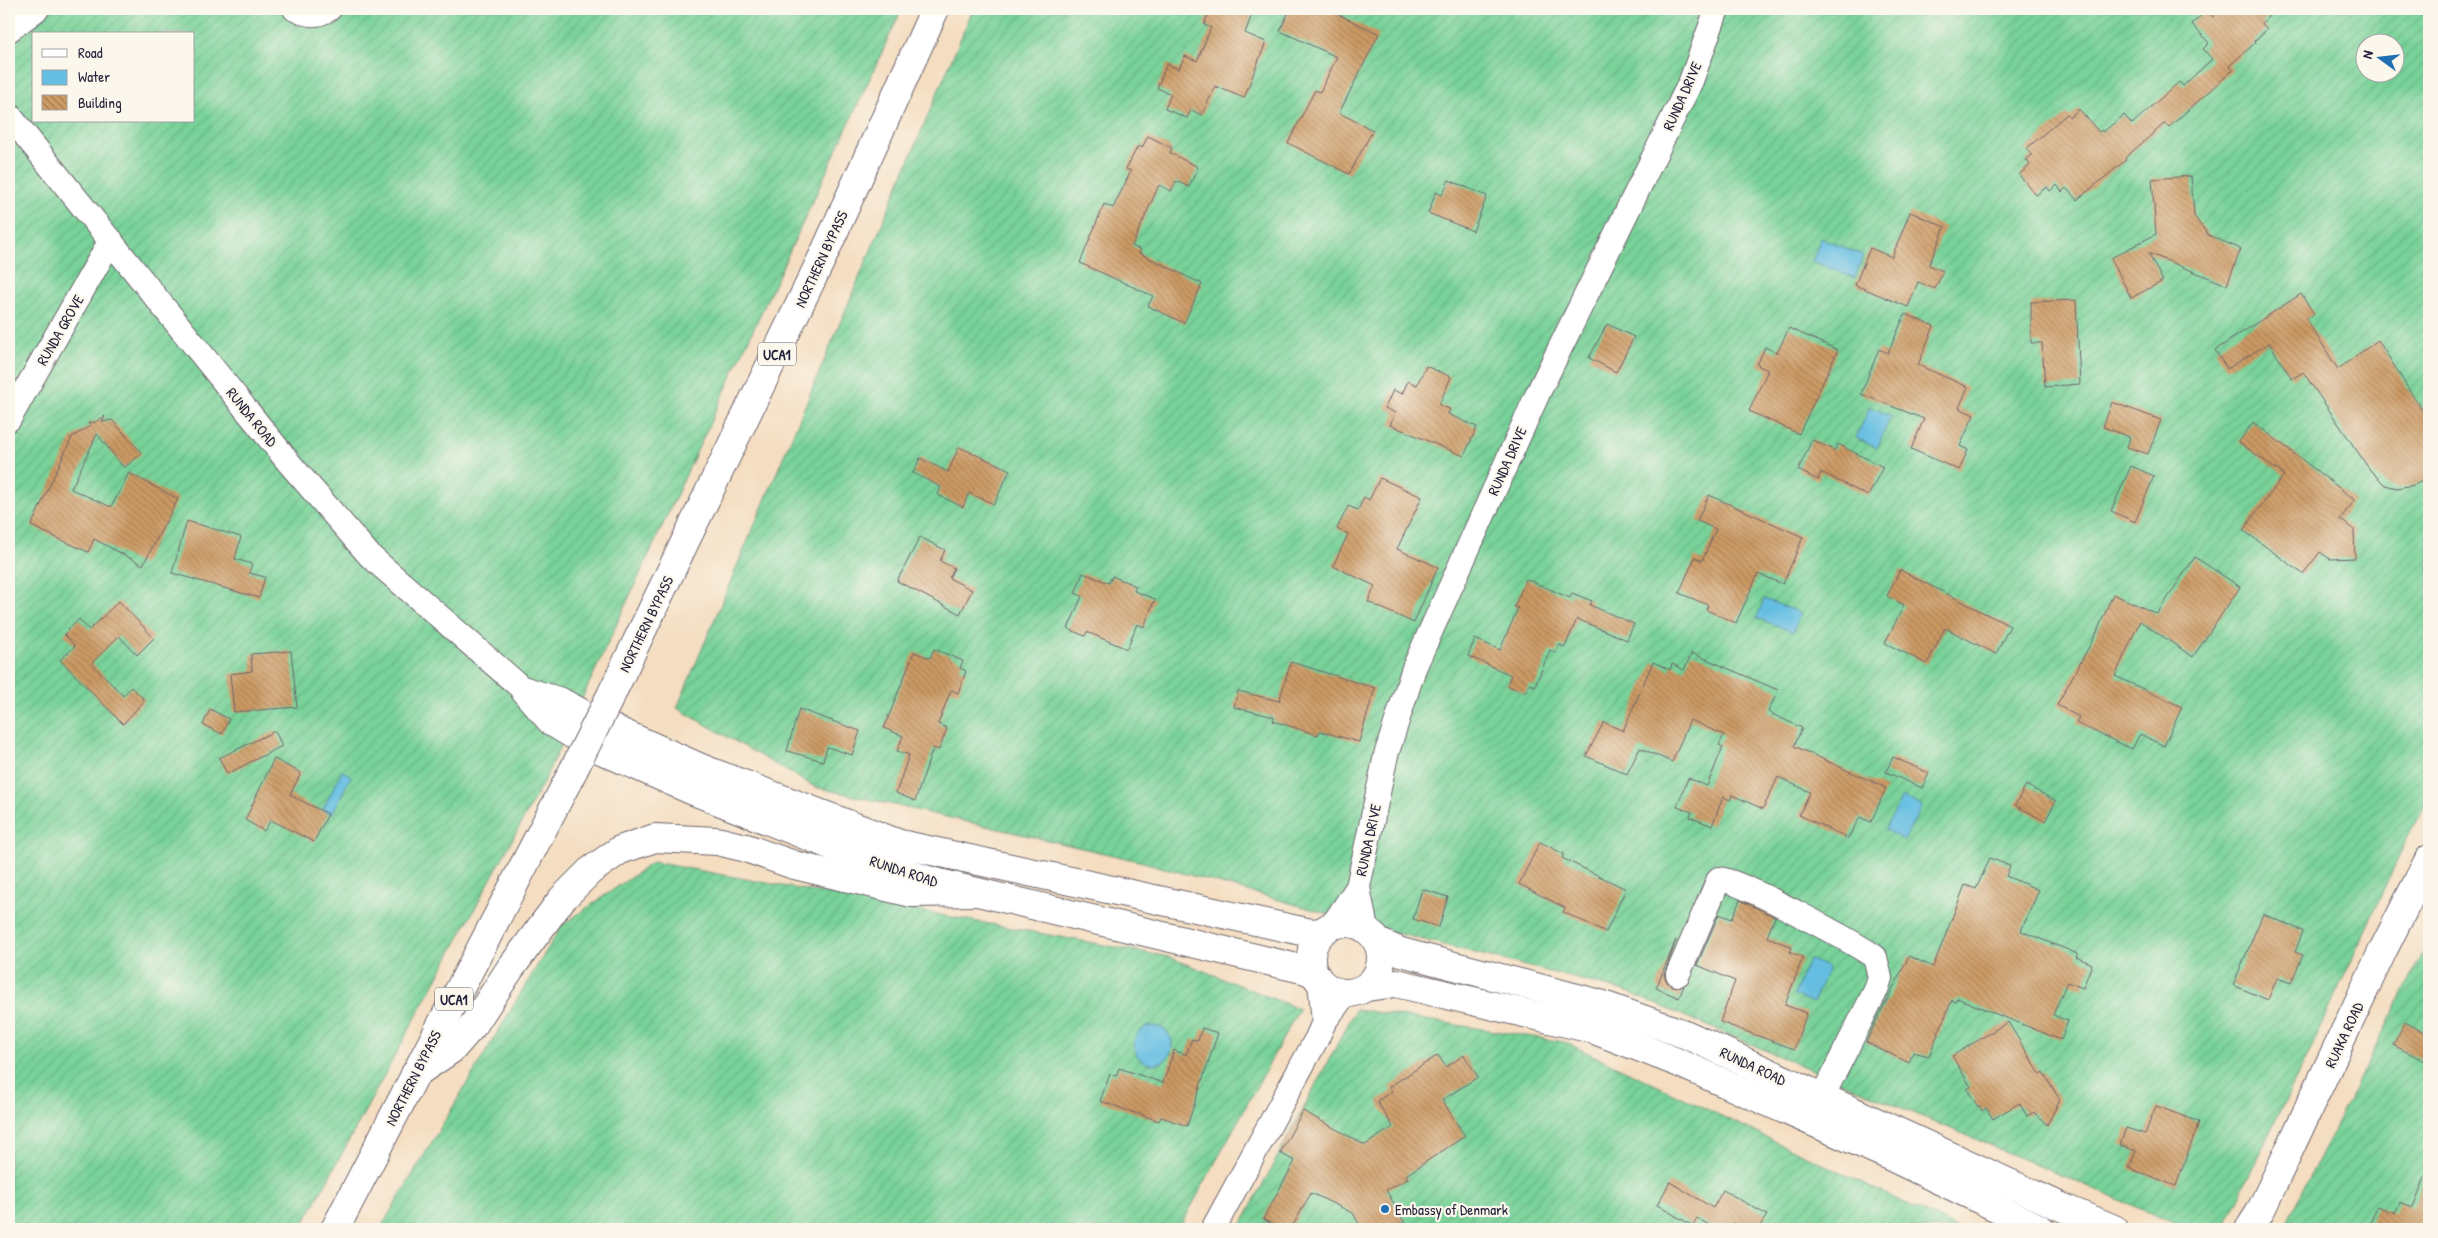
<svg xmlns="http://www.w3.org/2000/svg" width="2438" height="1238" font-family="'Patrick Hand',sans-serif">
<defs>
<pattern id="garden-furrows" width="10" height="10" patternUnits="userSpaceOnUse" patternTransform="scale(1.25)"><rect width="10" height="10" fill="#78d299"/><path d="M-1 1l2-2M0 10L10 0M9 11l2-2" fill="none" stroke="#68b485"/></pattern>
<pattern id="building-back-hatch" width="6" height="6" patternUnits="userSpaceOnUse" patternTransform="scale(1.25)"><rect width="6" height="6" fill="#cc9a64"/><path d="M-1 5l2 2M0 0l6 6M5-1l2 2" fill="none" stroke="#a57d54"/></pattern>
</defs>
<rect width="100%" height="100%" fill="#fbf7ec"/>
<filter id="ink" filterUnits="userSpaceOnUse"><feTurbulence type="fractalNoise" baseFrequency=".02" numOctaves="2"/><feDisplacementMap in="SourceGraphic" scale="10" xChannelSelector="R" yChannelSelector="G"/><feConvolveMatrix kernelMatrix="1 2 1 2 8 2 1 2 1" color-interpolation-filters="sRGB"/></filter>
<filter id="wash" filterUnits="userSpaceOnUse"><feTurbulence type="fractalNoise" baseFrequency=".0096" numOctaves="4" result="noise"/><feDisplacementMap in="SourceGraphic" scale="20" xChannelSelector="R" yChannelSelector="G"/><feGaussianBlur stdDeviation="1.12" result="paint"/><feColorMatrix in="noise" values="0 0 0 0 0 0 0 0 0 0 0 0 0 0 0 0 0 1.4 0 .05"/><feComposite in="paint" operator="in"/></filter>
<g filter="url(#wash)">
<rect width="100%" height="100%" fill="#f4ddc0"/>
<g fill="url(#garden-furrows)" stroke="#4d7a6a" fill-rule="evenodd">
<path d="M9,9H902L544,781L301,1229H9ZM34,34H194V121H34Z"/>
<path d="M973,9H2429V800L2416,820L2305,1061L2223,1229H2188L1625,991L1404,935L1143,862L815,787L677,708ZM2366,42H2396V72H2366Z"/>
<polygon points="653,862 1169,957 1299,1009 1179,1229 380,1229 561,926"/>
<polygon points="2429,942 2429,1229 2283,1229"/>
<polygon points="1356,1009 1565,1042 1960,1229 1239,1229"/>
</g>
<g fill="#65bee2" stroke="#44708e">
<polygon points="1821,238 1863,255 1855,278 1812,261"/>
<polygon points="1870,407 1891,416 1877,448 1856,438"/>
<polygon points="1764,599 1801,613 1793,632 1757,618"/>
<polygon points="342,771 351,776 332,814 323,809"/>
<polygon points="1902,797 1922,806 1904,840 1885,830"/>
<polygon points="1809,959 1828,968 1813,1003 1794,995"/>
<circle cx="1153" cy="1045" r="19"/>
</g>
<g id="blocks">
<g fill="url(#building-back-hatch)">
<polygon points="1210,9 1254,9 1245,33 1266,42 1244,98 1215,86 1202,115 1191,110 1187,118 1165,109 1171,94 1157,88 1167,64 1179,69 1185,56 1197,61 1211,28 1204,25"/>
<polygon points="1290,9 1327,9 1379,34 1339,113 1373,130 1349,174 1288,143 1315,90 1320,92 1337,57 1280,31"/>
<polygon points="2223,9 2276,9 2262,23 2267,29 2254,41 2255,43 2229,66 2233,70 2169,127 2165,123 2125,158 2126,160 2077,200 2066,188 2062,192 2057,185 2050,191 2047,187 2036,195 2019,175 2030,165 2026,160 2032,155 2026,149 2067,114 2070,117 2079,109 2099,132 2102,130 2103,132 2124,115 2132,124 2179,82 2183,86 2212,59 2203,49 2209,43 2192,24 2207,10 2213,17"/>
<polygon points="1148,136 1172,148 1170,153 1198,167 1189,187 1176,181 1171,191 1159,185 1132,246 1141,250 1139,253 1202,284 1184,323 1148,306 1153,296 1080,263 1104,204 1113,208 1131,171 1126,169 1138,146 1142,148"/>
<polygon points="2191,176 2194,216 2208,235 2241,249 2227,285 2148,253 2163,281 2131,298 2111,258 2156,234 2152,179"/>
<polygon points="1449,180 1487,196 1473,231 1428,213 1436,192 1442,195"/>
<polygon points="1910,212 1945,227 1929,265 1943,271 1935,289 1918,282 1908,307 1855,285 1870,248 1892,257"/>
<polygon points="2301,294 2314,314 2306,319 2338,369 2378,340 2421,409 2429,404 2429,477 2425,480 2414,485 2397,488 2385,485 2370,470 2303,372 2292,379 2269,343 2227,369 2215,350"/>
<polygon points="2076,300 2080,384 2045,387 2042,343 2031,343 2031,302"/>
<polygon points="1905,314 1934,326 1918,365 1968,387 1959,408 1974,415 1960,446 1968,450 1959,470 1911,449 1924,419 1861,394 1879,349 1888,353"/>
<polygon points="1607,324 1634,337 1616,372 1589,358"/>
<polygon points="1789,328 1838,350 1799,434 1749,411 1768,370 1757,365 1765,347 1777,353"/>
<polygon points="1426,366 1451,377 1439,405 1450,409 1448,414 1477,427 1464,456 1390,425 1395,413 1385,408 1393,390 1402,394 1408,381 1417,385"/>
<polygon points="2112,402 2161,420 2148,454 2127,447 2130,437 2103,427"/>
<polygon points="105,416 102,422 112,420 142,453 124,468 97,434 71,489 111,507 129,473 178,499 143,565 94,539 88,552 31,526 72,437 90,426 88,423 95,422"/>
<polygon points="2253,422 2355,500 2340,519 2354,530 2355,558 2330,559 2320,552 2303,574 2243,530 2284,475 2239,442"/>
<polygon points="1812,440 1835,450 1838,444 1883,467 1868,496 1821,472 1818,480 1798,470"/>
<polygon points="959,447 1010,470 994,504 969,493 963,507 938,495 941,487 913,473 920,458 948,472"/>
<polygon points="2131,466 2154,476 2135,522 2111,511"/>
<polygon points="1380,478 1422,497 1397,549 1438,567 1414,623 1368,602 1375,586 1333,566 1348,534 1337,529 1348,506 1358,510 1364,497 1369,500"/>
<polygon points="1709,495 1803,537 1783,584 1758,574 1736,623 1706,610 1708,605 1679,593 1695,557 1702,561 1716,529 1697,521"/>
<polygon points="187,521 241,537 235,559 252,564 249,573 265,577 259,598 172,573"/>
<polygon points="920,537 945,550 940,561 954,568 949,578 972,590 960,614 897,581"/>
<polygon points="2195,557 2240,587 2193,657 2140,621 2115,676 2182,707 2164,746 2140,734 2132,749 2076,723 2079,717 2057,705 2096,634 2113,594 2157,614"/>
<polygon points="1900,570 2010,626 1996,654 1945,628 1927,664 1885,643 1904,605 1887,596"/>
<polygon points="1083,573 1109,583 1112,576 1136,586 1134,591 1155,599 1144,627 1137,624 1127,649 1087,632 1085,636 1068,629 1082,596 1075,593"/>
<polygon points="1526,579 1570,598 1572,593 1592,601 1590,605 1634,624 1627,640 1577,619 1565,647 1559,645 1556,653 1550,650 1535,686 1529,684 1525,693 1507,685 1511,675 1468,656 1475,639 1500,650 1518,608 1514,607"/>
<polygon points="119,601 154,638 137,655 119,636 92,663 123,696 131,687 145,700 123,724 60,660 75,646 64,634 79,619 89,630"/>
<polygon points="934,649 963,661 960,668 966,671 958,693 951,690 938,724 947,728 939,750 933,748 915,801 896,793 909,755 897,751 903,736 884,728 914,652 930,658"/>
<polygon points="291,651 297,707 234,712 230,674 252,671 251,654"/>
<polygon points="1692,653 1778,690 1768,712 1802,728 1794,746 1886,788 1871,822 1860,817 1848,838 1799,815 1810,792 1778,777 1763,809 1732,795 1730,800 1723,797 1712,826 1690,817 1692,812 1677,807 1688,778 1707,786 1723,747 1719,745 1724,735 1690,720 1672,762 1640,748 1627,774 1586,756 1604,722 1623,731 1653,662 1670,670 1672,664 1684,670"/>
<polygon points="1291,662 1375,688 1359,742 1320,731 1318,735 1273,721 1274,717 1234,707 1238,691 1279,701"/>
<polygon points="210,709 229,719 222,734 203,725"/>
<polygon points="799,709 860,731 852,755 827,747 823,761 787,751"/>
<polygon points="275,731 282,746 227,774 219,758"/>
<polygon points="1893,757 1929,773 1922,788 1886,772"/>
<polygon points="274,759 301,773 290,795 328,814 314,842 271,820 264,831 245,820"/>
<polygon points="2026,785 2056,801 2045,821 2015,805"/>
<polygon points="1540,842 1564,854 1562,858 1626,889 1606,932 1563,912 1565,908 1519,884"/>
<polygon points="1990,858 2010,866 2006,876 2039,890 2021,931 2078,954 2076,957 2092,964 2083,988 2067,982 2053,1015 2068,1021 2061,1040 1957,998 1956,1002 1952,1000 1929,1056 1913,1052 1909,1063 1866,1042 1909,956 1933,967 1965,885 1976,889"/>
<polygon points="1422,889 1448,897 1439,927 1413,919"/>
<polygon points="1740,900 1775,917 1767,937 1792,947 1790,952 1803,957 1785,1005 1807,1013 1794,1049 1720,1022 1735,981 1697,965 1719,914 1732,919"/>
<polygon points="2263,914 2303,931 2295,952 2303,955 2291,983 2277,978 2268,1000 2233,985"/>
<polygon points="1676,940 1664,975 1667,982 1672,986 1684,986 1679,998 1656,988"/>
<polygon points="2008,1022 2040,1074 2043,1072 2060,1100 2047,1125 2034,1112 2027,1116 2019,1103 1993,1119 1986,1108 1982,1111 1979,1106 1978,1107 1967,1089 1971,1087 1952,1056"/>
<polygon points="2405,1022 2429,1035 2429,1063 2393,1045"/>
<polygon points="1202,1028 1218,1033 1187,1126 1161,1117 1159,1121 1100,1101 1110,1074 1116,1076 1119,1068 1163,1083 1174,1050 1186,1055 1192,1039 1198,1041"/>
<polygon points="1438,1055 1446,1067 1464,1055 1478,1077 1442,1100 1465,1136 1406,1175 1408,1179 1386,1190 1408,1229 1362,1229 1353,1213 1311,1193 1291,1229 1281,1229 1263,1219 1295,1161 1280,1153 1303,1111 1365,1145 1393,1127 1377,1101 1392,1091 1389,1087"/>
<polygon points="2156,1106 2199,1122 2176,1186 2129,1168 2136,1151 2120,1145 2126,1128 2145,1134"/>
<polygon points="2428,1170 2429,1229 2368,1229 2377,1206 2395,1213 2400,1202 2413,1207"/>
<polygon points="1670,1182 1713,1208 1723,1190 1767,1215 1758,1229 1742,1229 1732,1223 1728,1229 1716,1229 1697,1218 1693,1226 1657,1205"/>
</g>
</g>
</g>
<g filter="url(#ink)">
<use href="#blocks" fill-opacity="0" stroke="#6c636a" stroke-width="1"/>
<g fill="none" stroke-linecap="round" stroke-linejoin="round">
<g stroke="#6c636a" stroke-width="26">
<g id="minor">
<path d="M295,9C308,15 316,17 329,9"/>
<polyline points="9,30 37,9"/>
<polyline points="9,115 290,464 370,556 525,691"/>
<polyline points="9,419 111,240"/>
<polyline points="1358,887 1366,929"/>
<polyline points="1332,926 1358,887 1386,755 1414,668 1538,393 1691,81 1717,9"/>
<path d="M1678,974L1719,879C1738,879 1855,943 1875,957L1880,978L1876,990L1822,1097"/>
<polyline points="1324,1022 1345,994"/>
<polyline points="1213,1229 1317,1038 1324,1022 1320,983"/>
</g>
</g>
<g stroke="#6c636a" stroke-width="30">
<g id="tertiary">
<polyline points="525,691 552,722 590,745 691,790 888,868 931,881 1306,970 1315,974"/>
<polyline points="525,691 561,702 602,724 701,768 900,844 1311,933 1322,932"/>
<circle cx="1346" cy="958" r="35"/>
<polyline points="1378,942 1401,952 1600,1004 1687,1035 2059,1206 2114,1229"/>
<polyline points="1367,987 1396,983 1592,1029 1677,1062 1885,1154 2041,1229"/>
<polyline points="2249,1229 2260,1212 2383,950 2429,859"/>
</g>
</g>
<g stroke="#6c636a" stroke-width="30">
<g id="primary">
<polyline points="611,695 823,256 935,9"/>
<polyline points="415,1074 452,1049 474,1024 510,969 562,899 590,871 620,850 655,838 717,841 746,848 794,865 911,893 977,892"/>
<polyline points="335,1229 574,769"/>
</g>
</g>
<use href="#minor" stroke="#fff" stroke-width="24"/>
<use href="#tertiary" stroke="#fff" stroke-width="28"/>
<use href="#primary" stroke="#fff" stroke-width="28"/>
<g stroke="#6c636a" stroke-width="30" stroke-linecap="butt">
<polyline id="primary-bridge" points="574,769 611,695"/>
</g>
<use href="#primary-bridge" stroke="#fff" stroke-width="28"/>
</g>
</g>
<circle fill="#1f6fb2" stroke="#fbf7ec" stroke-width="2" cx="1385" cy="1209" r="5"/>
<g text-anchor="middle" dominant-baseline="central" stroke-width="4.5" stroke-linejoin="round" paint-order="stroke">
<g fill="#fbf7ec" stroke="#636270" stroke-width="1">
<rect x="758" y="342.5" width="38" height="23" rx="4"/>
<rect x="435" y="987.5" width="38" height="23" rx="4"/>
</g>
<g font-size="14" font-weight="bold" fill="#22223b">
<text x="777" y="354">UCA1</text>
<text x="454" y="999">UCA1</text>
</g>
<g font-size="15" fill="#22223b" stroke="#fbf7ec">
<text transform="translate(1682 96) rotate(-66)">RUNDA DRIVE</text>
<text transform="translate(821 259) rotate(-65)">NORTHERN BYPASS</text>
<text transform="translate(60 330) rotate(-60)">RUNDA GROVE</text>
<text transform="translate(252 417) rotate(51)">RUNDA ROAD</text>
<text transform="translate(1507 461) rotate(-66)">RUNDA DRIVE</text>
<text transform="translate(646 624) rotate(-64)">NORTHERN BYPASS</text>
<text transform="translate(1368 840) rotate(-78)">RUNDA DRIVE</text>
<text transform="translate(904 871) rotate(18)">RUNDA ROAD</text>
<text transform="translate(2344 1035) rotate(-65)">RUAKA ROAD</text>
<text transform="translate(1753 1066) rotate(25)">RUNDA ROAD</text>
<text transform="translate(413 1078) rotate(-63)">NORTHERN BYPASS</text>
</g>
<g font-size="15" fill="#22223b" stroke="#fbf7ec" text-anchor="start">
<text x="1395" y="1209">Embassy of Denmark</text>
</g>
</g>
<rect width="2438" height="1238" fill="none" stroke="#fbf7ec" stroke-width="30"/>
<rect x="32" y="32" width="162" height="90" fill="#fbf7ec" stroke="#a4a2a5"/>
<rect x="42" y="49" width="25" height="8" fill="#ffffff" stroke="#a4a2a5"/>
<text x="78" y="58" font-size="15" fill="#22223b">Road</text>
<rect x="42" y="70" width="25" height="15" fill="#65bee2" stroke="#a4a2a5"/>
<text x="78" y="82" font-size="15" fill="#22223b">Water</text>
<rect x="42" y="95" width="25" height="15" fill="url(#building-back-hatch)" stroke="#a4a2a5"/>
<text x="78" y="108" font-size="15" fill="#22223b">Building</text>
<g transform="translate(2380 58) rotate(285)"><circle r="24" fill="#fbf7ec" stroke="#a4a2a5"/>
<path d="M0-4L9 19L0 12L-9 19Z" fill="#1f6fb2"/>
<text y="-8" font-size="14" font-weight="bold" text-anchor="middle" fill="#22223b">N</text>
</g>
</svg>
